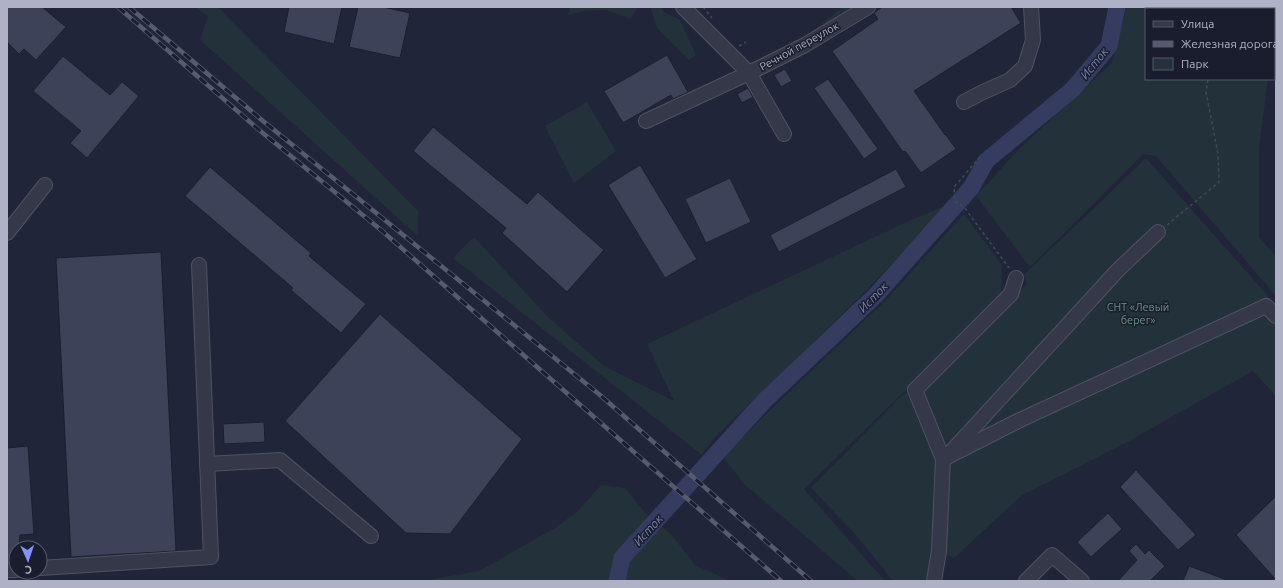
<svg xmlns="http://www.w3.org/2000/svg" width="1283" height="588" font-family="Ubuntu,sans-serif">
<rect width="100%" height="100%" fill="#212539"/>
<g fill="#23313a">
<polygon points="195,7 218,7 418,211 418,236 200,40 208,16"/>
<polygon points="570,7 639,7 630,19 607,10 585,11 568,15"/>
<polygon points="648,7 661,7 664,12 680,20 696,55 689,60 657,28 651,9"/>
<polygon points="843,7 868,7 803,39"/>
<polygon points="1127,7 1276,7 1276,37 1274,46 1274,9 1146,9 1146,79 1268,79 1259,148 1259,237 1276,257 1276,296 1156,156 1143,154 1030,267 976,196 1021,147 1112,63"/>
<polygon points="587,102 616,151 574,183 545,126"/>
<polygon points="1146,158 1276,305 1276,396 1253,371 1131,440 1021,496 954,558 936,551 930,581 893,581 856,535 811,488 902,395 915,390 925,389 1027,284 1024,275"/>
<polygon points="947,205 865,292 712,440 702,455 453,258 474,237 548,317 604,366 674,401 647,344 913,219"/>
<polygon points="964,214 1002,265 1001,298 804,489 885,581 858,581 744,484 723,457 762,418 884,302"/>
<polygon points="601,485 625,488 646,514 671,534 695,565 726,579 725,581 422,581 479,571 555,528 578,511"/>
</g>
<g fill="none" stroke-linecap="round" stroke-linejoin="round">
<polyline stroke="#353c60" stroke-width="17" points="617,581 622,558 764,401 876,295 971,188 986,161 1073,89 1109,46 1117,7"/>
</g>
<g fill="#3d4259" stroke="#1c1f30">
<polygon points="7,7 42,7 66,27 36,60 24,49 19,54 7,42"/>
<polygon points="289,7 342,7 334,44 284,32"/>
<polygon points="358,7 383,7 410,13 400,58 349,47"/>
<polygon points="882,7 1011,7 1021,23 914,91 945,135 946,135 956,149 921,173 905,151 903,152 832,51 878,19 874,13"/>
<polygon points="667,55 688,92 673,99 671,95 623,123 604,91"/>
<polygon points="63,56 110,95 122,82 139,96 87,158 70,143 81,131 33,91"/>
<polygon points="785,69 792,81 781,87 774,75"/>
<polygon points="828,79 878,149 864,159 814,88"/>
<polygon points="748,88 753,97 742,103 737,94"/>
<polygon points="433,127 527,204 538,192 604,250 567,292 502,233 506,228 413,151"/>
<polygon points="640,165 697,259 665,278 608,185"/>
<polygon points="210,167 311,253 309,256 366,304 341,333 291,290 293,288 185,196"/>
<polygon points="896,169 906,187 779,252 770,235"/>
<polygon points="730,178 751,222 706,243 685,199"/>
<polygon points="161,252 176,551 71,557 56,258"/>
<polygon points="380,314 522,439 450,534 406,533 285,421"/>
<polygon points="264,422 265,442 224,444 223,424"/>
<polygon points="28,446 34,534 20,535 19,548 16,548 16,562 7,562 7,448"/>
<polygon points="1136,470 1196,535 1178,550 1120,487"/>
<polygon points="1276,496 1276,580 1236,535"/>
<polygon points="1108,513 1122,529 1091,557 1077,542"/>
<polygon points="1136,544 1145,554 1149,550 1165,566 1150,581 1118,581 1137,560 1129,551"/>
<polygon points="1189,566 1227,580 1226,581 1183,581"/>
</g>
<g fill="none" stroke-linecap="round" stroke-linejoin="round">
<g stroke="#4f5264" stroke-width="16">
<g id="minor">
<polyline points="683,7 749,73 805,45 868,7"/>
<polyline points="964,102 981,93 1010,80 1025,66 1033,40 1031,7"/>
<polyline points="646,121 749,73 784,134"/>
<polyline points="7,233 45,185"/>
<polyline points="951,452 1118,270 1158,232"/>
<polyline points="943,459 1020,420 1266,306 1276,316"/>
<polyline points="207,464 280,460 371,536"/>
<polyline points="40,568 211,557 199,265"/>
<polyline points="7,570 16,570"/>
<polyline points="934,581 939,551 943,459 915,390 1011,294 1016,278"/>
<polyline points="1026,581 1052,555 1082,581"/>
</g>
</g>
<g stroke="#3e4d54" stroke-width="1.5" stroke-dasharray="3 3" stroke-linecap="butt">
<polyline points="703,7 712,18"/>
<polyline points="1226,9 1227,7"/>
<polyline points="739,46 746,42"/>
<polyline points="980,157 954,187 955,201 964,207 1009,268"/>
<polyline points="1167,225 1219,182 1218,154 1206,92 1208,79"/>
</g>
<use href="#minor" stroke="#353849" stroke-width="14"/>
<g stroke="#575b70" stroke-width="4.5">
<g id="rail">
<polyline points="118,7 258,129 381,230 781,581"/>
<polyline points="129,7 263,121 600,395 811,581"/>
</g>
</g>
<use href="#rail" stroke="#1a1d2e" stroke-width="3" stroke-dasharray="9" stroke-linecap="butt"/>
</g>
<g text-anchor="middle" dominant-baseline="central" stroke-width="3" stroke-linejoin="round" paint-order="stroke">
<g font-size="11" fill="#afb2c6" stroke="#1a1d2e">
<text transform="translate(799 46) rotate(-29)">Речной переулок</text>
</g>
<g font-size="11" fill="#67967e" stroke="#1a1d2e">
<text x="1138" y="307">СНТ «Левый<tspan x="1138" dy="13">берег»</tspan></text>
</g>
<g font-size="12" font-style="italic" fill="#7f88b2" stroke="#1a1d2e">
<text transform="translate(1094 63) rotate(-51)">Исток</text>
<text transform="translate(873 297) rotate(-46)">Исток</text>
<text transform="translate(648 530) rotate(-48)">Исток</text>
</g>
</g>
<rect width="1283" height="588" fill="none" stroke="#afb2c6" stroke-width="16"/>
<rect x="1145" y="8" width="130" height="72" fill="#1a1d2e" stroke="#56596b"/>
<rect x="1153" y="21" width="20" height="6" fill="#353849" stroke="#56596b"/>
<text x="1181" y="28" font-size="12" fill="#afb2c6">Улица</text>
<rect x="1153" y="41" width="20" height="6" fill="#575b70" stroke="#56596b"/>
<text x="1181" y="48" font-size="12" fill="#afb2c6">Железная дорога</text>
<rect x="1153" y="58" width="20" height="12" fill="#23313a" stroke="#56596b"/>
<text x="1181" y="68" font-size="12" fill="#afb2c6">Парк</text>
<g transform="translate(28 560) rotate(177)"><circle r="19" fill="#1a1d2e" stroke="#56596b"/>
<path d="M0-3L7 15L0 10L-7 15Z" fill="#8392f7"/>
<text y="-6" font-size="11" font-weight="bold" text-anchor="middle" fill="#afb2c6">С</text>
</g>
</svg>
